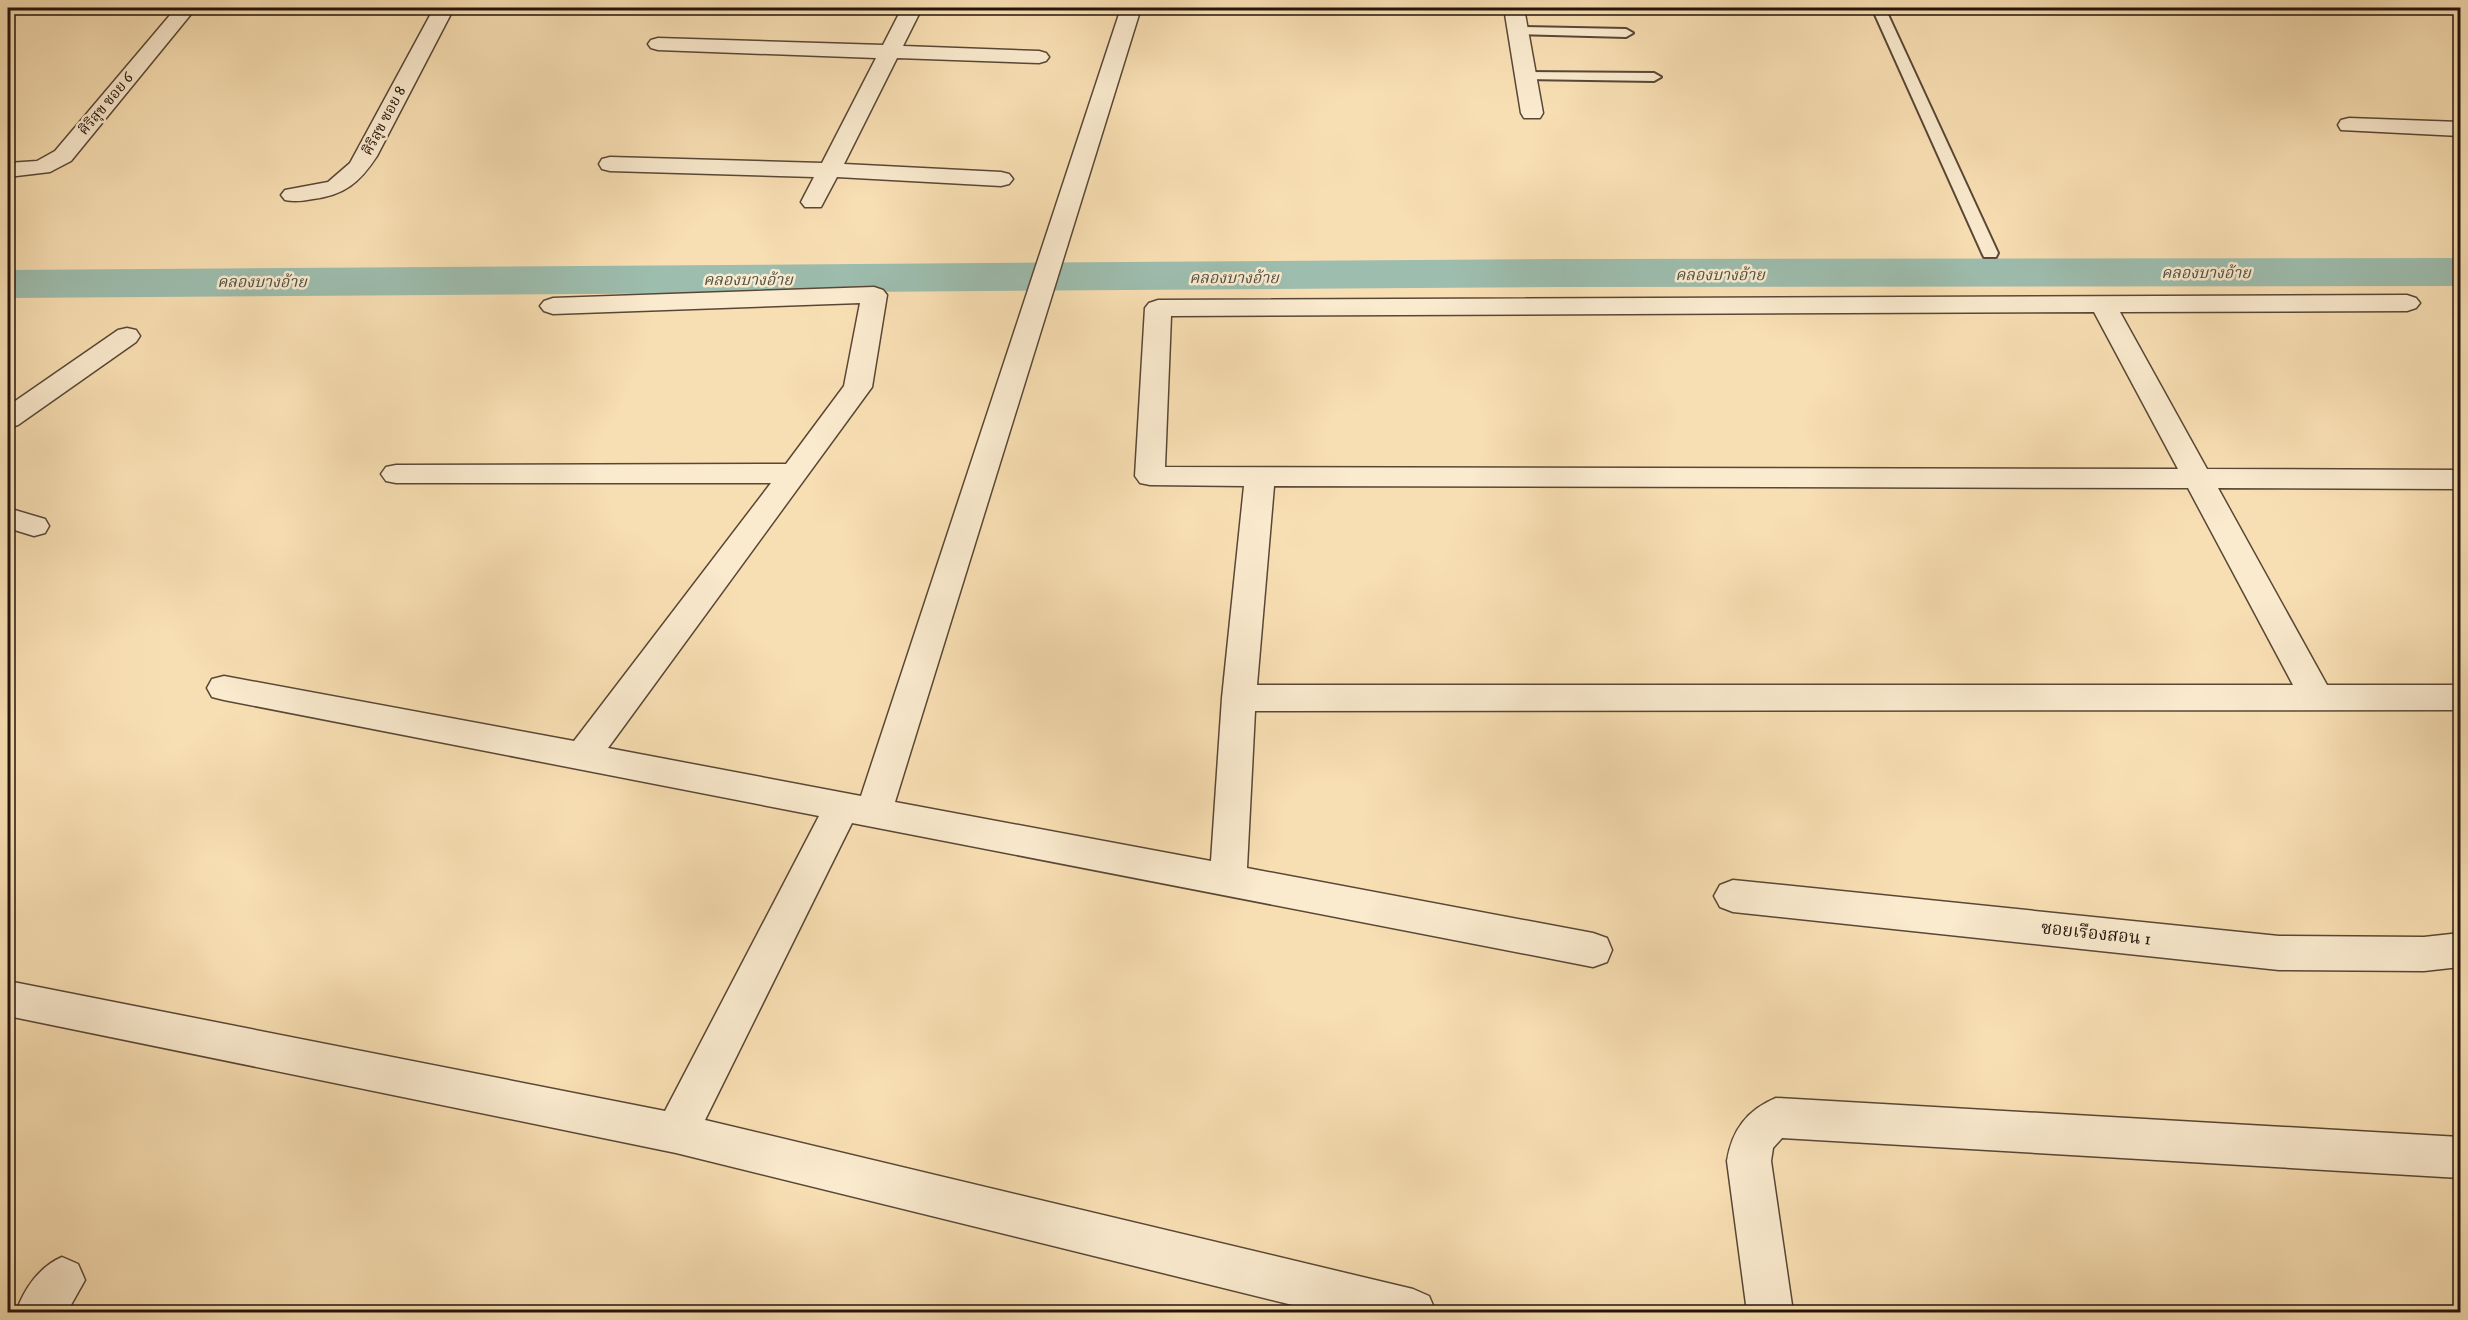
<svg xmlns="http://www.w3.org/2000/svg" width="2468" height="1320" font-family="'IM FELL DW Pica','Noto Serif Thai',serif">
<rect width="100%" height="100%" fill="#f8dfb3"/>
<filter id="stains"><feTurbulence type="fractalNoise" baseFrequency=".00333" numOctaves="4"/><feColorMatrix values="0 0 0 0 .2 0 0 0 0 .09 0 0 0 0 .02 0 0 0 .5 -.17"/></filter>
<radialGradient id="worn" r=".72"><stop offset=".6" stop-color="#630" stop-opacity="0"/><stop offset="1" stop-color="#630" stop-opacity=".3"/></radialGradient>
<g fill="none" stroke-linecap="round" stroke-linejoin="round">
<polygon fill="#9dbdae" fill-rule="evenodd" points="2460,258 2460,286 1559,287 8,298 8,270 1559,259"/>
<g stroke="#594735" stroke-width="4">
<g id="lane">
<polygon points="1872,8 1885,8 1998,253 1996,257 1984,257 1982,253"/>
<polygon points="1519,27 1626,29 1633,33 1626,37 1514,34 1512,31"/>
<polygon points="1526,72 1654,73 1661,77 1654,81 1521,79 1519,76"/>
</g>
</g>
<g stroke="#594735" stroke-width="3">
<g id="street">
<polygon points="176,8 196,8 71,161 50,172 8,177 8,163 37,161 55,151"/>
<path d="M434,8H454L377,156C360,182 345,195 313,199C303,201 295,202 285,200L281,195L285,190L328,182L350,163Z"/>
<polygon points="902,8 922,8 903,46 1039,51 1046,53 1049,57 1046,61 1039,63 897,58 844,164 1001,172 1009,174 1013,179 1009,184 1001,186 837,177 821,207 805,207 801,202 814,177 610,171 602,169 599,164 602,159 610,157 822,163 876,58 658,50 651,48 648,44 651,40 658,38 883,45"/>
<path d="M1121,8H1141L895,802L1211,861L1222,698L1244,486L1150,485L1140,483L1135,476L1145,308L1149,303L1158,300L2407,295L2416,298L2420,303L2416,308L2407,311L2120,312L2207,469L2460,470V489L2218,488L2327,685H2460V710L1255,711L1247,868L1593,933L1607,938L1612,950L1607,962L1593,967L852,823L705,1120L1413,1289L1429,1296L1436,1312H1321L676,1153L8,1016V981L665,1111L819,816L224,700L212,697L207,688L212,679L224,676L574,741L771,483H396L386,481L381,474L386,467L396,465L786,464L844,386L860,303L553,314L544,311L540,306L544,301L553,298L874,287L883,290L887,295L872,387L608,748L861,796ZM2094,312L2178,469L1165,467L1171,316ZM1274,486L2188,488L2293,685H1257Z"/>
<polygon points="1504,8 1524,8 1543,113 1540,118 1524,118 1521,113"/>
<polygon points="2349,118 2460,122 2460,136 2341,130 2338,125 2341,120"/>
<polygon points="127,328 136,330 140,336 136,342 18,425 8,428 8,406 118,330"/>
<polygon points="8,508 45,519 49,526 45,533 34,536 8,528"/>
<polygon points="1733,880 2279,936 2424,937 2460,933 2460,967 2424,971 2279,970 1733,912 1720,907 1714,896 1720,885"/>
<path d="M1776,1098L2460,1137V1178L1782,1138L1773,1148L1771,1161L1793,1312H1747L1727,1161C1732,1130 1747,1110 1776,1098Z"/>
<path d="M62,1257L78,1264L85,1280L67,1312H16C24,1289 39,1267 62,1257Z"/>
</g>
</g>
<use href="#lane" fill="#faeace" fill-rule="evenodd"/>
<use href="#street" fill="#faeace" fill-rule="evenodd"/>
</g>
<g text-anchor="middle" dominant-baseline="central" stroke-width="5" stroke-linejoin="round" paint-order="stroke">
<g font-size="15" fill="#24140b" stroke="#faeace">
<text transform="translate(106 104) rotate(-50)">ศิริสุข ซอย 6</text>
<text transform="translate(384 121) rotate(-62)">ศิริสุข ซอย 8</text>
</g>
<g font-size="16" font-style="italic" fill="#4e4f44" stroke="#faeace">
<text x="2206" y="273">คลองบางอ้าย</text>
<text x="1720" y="275">คลองบางอ้าย</text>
<text x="1234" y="278">คลองบางอ้าย</text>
<text x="748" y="280">คลองบางอ้าย</text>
<text x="262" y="282">คลองบางอ้าย</text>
</g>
<g font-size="18" fill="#24140b" stroke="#faeace">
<text transform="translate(2096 934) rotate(6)">ซอยเรืองสอน 1</text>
</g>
</g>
<rect width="2468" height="1320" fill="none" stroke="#f8dfb3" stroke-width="30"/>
<rect x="9" y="9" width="2450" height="1302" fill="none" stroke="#24140b" stroke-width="3"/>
<rect x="15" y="15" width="2438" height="1290" fill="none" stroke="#24140b" stroke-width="1.5"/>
<rect width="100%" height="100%" filter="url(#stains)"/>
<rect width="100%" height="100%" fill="url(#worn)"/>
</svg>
